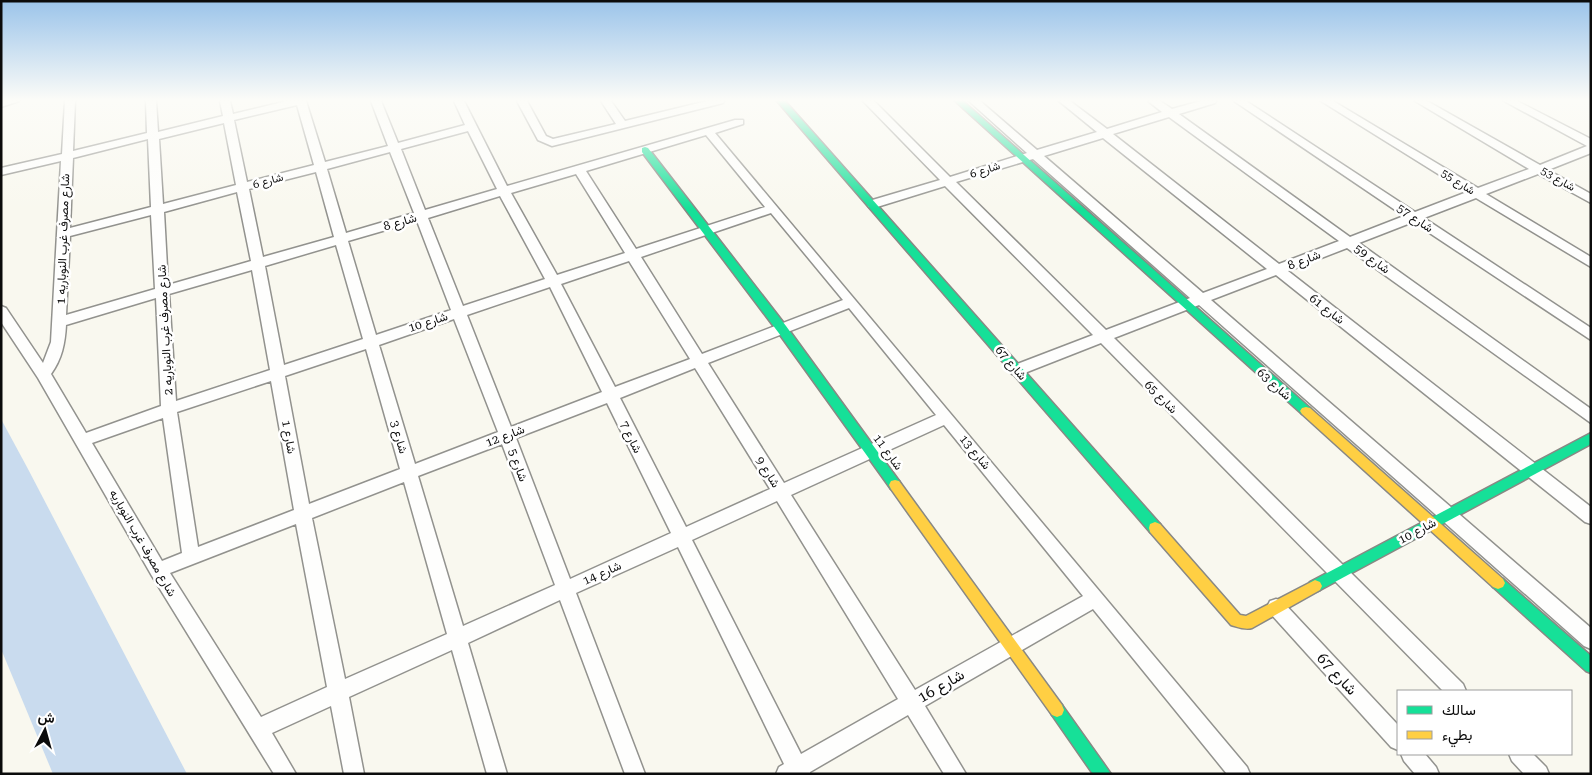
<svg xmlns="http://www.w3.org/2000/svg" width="1592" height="775" font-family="'Roboto Serif',Vazirmatn,serif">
<rect width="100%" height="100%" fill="#f9f8ef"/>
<polygon fill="#c9dbee" points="1,419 28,469 187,774 53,774 1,649"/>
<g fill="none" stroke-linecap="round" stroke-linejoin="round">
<g stroke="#92928e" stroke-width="3">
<g id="street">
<polygon points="1,101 19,101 1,107"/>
<path d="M65,101H75L73,151L147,133L146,101H156L158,132L223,116L220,101H230L233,114L287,101H306L325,162L388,146L371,101H381L398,143L465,125L454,101H464L507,186L735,120H743V124L715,133L1247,767L1250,774H1227L1093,609L925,706L966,774H944L908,715L810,772V774H776L779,767L784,764L678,547L576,593L645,774H625L560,600L468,643L507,774H487L452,650L349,697L364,774H344L331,706L272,733L296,774H274L152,576L38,378L1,322V306L6,308L43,363L51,342L61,161L1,175V168L62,154ZM297,105L314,165L247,182L234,120ZM224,123L236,185L163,204L159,139ZM468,131L497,189L425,210L401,149ZM706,135L765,207L636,249L586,171ZM148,139L151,207L70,228L73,158ZM390,152L414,213L346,233L327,169ZM316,172L334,237L263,257L249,189ZM576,174L625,253L557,275L511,193ZM237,192L251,261L168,285L164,212ZM500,196L545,279L463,306L428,218ZM771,213L843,300L702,354L641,257ZM151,215L155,289L66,315L70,236ZM417,221L451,310L376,335L348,241ZM336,245L363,339L284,365L265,266ZM629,261L690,359L615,387L561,284ZM252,270L270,370L176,401L169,294ZM550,287L602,392L511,427L467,315ZM156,298L161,406L86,433L51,374C62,359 65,343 66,325ZM849,308L936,415L784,483L708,363ZM454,319L498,432L415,464L379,345ZM366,349L400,469L309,504L285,376ZM695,368L770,489L686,527L620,398ZM271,381L294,510L198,547L177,412ZM607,403L671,533L570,579L516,438ZM163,418L182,553L162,561L92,443ZM944,425L1083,596L915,690L791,495ZM502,444L555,585L463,626L418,476ZM404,482L447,634L345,679L312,518ZM777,501L898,699L801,754L692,540ZM296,524L327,687L261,717L170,573Z"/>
<polygon points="517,101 527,101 546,136 553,139 616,124 601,101 611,101 625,121 707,101 724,101 723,103 552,146 538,140"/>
<path d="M863,101H874L950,177L1027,153L969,101H980L1037,150L1097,132L1059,101H1070L1107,129L1162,112L1148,101H1160L1172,109L1201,101H1216L1215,103L1179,114L1350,237L1404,216L1234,101H1246L1415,212L1467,192L1321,101H1333L1478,188L1529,169L1415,101H1427L1540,165L1587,146L1504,101H1517L1591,139V153L1548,170L1591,194V203L1538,174L1486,194L1591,257V267L1476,198L1424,218L1591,328V340L1413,222L1359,243L1591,409V423L1347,248L1288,271L1591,507V524L1585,522L1276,275L1211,300L1591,628V649L1584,646L1199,305L1114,338L1463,684L1466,691H1443L1101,343L1022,374H1012L1010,370L1012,366L1093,335L945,186L877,207H869L867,204L869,201L940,180ZM1169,117L1339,241L1279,264L1113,134ZM1103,138L1267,269L1203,293L1044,156ZM1033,159L1190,298L1106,330L956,182Z"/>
<polygon points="1276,599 1282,601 1398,725 1398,750 1391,747 1270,613 1267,607 1270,601"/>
<polygon points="1401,754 1425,754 1436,767 1439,774 1415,774 1404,761"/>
<polygon points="1509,754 1533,754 1546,767 1549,774 1524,774 1512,761"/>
</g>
</g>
<g stroke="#898884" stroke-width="3">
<g id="fast">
<polygon points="777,101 785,101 1160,524 1161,528 1160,532 1155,534 1150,532"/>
<polygon points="955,101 963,101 1310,408 1312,411 1310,414 1302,414"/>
<polygon points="645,147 648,148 786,326 899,481 901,485 899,489 895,490 891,489 778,332 642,152 642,148"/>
<polygon points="1591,433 1591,444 1320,590 1315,592 1310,590 1308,586 1310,582"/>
<polygon points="1498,577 1503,579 1591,656 1591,673 1586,671 1493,587 1491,583 1493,579"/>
<polygon points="1057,703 1062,705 1111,774 1093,774 1052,715 1050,710 1052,705"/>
</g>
</g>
<g stroke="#898884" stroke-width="3">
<g id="slow">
<polygon points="1306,407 1310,408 1503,579 1505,583 1503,587 1498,589 1493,587 1302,414 1300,411 1302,408"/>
<polygon points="895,480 899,481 1062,705 1064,710 1062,715 1057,717 1052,715 891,489 889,485 891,481"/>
<path d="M1155,522L1160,524L1240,615L1246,616L1315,580L1320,582L1322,586L1320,590L1252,628C1245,630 1238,627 1231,625L1150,532L1149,528L1150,524Z"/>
</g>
</g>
<use href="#street" fill="#fefefd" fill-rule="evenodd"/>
<use href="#fast" fill="#16e098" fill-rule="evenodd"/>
<use href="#slow" fill="#ffcf43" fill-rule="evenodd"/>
</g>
<linearGradient id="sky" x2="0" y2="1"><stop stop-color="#9bc4ea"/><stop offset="0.48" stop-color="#fcfcf8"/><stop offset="1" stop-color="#fcfcf8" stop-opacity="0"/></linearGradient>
<rect width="1592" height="209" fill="url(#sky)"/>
<g text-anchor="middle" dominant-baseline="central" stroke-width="5" stroke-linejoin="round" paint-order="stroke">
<g font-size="11" fill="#0b0b0b" stroke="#fff">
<text transform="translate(985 170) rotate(-17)">شارع 6</text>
<text transform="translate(1558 179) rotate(30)">شارع 53</text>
<text transform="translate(268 181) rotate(-15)">شارع 6</text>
<text transform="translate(1458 182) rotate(32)">شارع 55</text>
</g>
<g font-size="12" fill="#0b0b0b" stroke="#fff">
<text transform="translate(1415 218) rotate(34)">شارع 57</text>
<text transform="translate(400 222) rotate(-16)">شارع 8</text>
<text transform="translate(63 239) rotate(-88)">شارع مصرف غرب النوباريه 1</text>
<text transform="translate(1372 259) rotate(36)">شارع 59</text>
<text transform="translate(1304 260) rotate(-21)">شارع 8</text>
<text transform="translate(1327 309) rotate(38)">شارع 61</text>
<text transform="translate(428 322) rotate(-18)">شارع 10</text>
<text transform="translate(165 330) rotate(-93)">شارع مصرف غرب النوباريه 2</text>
<text transform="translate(1011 363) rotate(49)">شارع 67</text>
<text transform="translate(1274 384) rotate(42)">شارع 63</text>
<text transform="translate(1161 397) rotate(45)">شارع 65</text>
<text transform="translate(505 436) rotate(-21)">شارع 12</text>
<text transform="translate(289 437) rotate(80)">شارع 1</text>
<text transform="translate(399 437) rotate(74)">شارع 3</text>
<text transform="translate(631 437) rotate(64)">شارع 7</text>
<text transform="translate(888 452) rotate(54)">شارع 11</text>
<text transform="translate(975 452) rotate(50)">شارع 13</text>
<text transform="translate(518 465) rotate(70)">شارع 5</text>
<text transform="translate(768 472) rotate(58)">شارع 9</text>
<text transform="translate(1417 531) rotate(-28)">شارع 10</text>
<text transform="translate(143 543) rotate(60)">شارع مصرف غرب النوباريه</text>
<text transform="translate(602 573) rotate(-24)">شارع 14</text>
</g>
<g font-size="15" fill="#0b0b0b" stroke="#fff">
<text transform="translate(1337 674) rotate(47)">شارع 67</text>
<text transform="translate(941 686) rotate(-30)">شارع 16</text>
</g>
</g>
<rect width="1592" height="775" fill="none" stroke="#0b0b0b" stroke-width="5"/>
<rect x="1397" y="690" width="175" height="65" fill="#ffffff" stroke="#9d9d9d"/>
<rect x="1407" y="706" width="25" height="8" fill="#16e098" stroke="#9d9d9d"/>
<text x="1442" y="715" font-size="15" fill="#0b0b0b">سالك</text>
<rect x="1407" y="731" width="25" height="8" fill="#ffcf43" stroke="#9d9d9d"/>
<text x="1442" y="740" font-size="15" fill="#0b0b0b">بطيء</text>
<g transform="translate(45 730) rotate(6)" stroke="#ffffff" stroke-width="4" paint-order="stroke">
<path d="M0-4L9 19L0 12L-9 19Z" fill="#0b0b0b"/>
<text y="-8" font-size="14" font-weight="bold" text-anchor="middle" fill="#0b0b0b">ش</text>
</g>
</svg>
